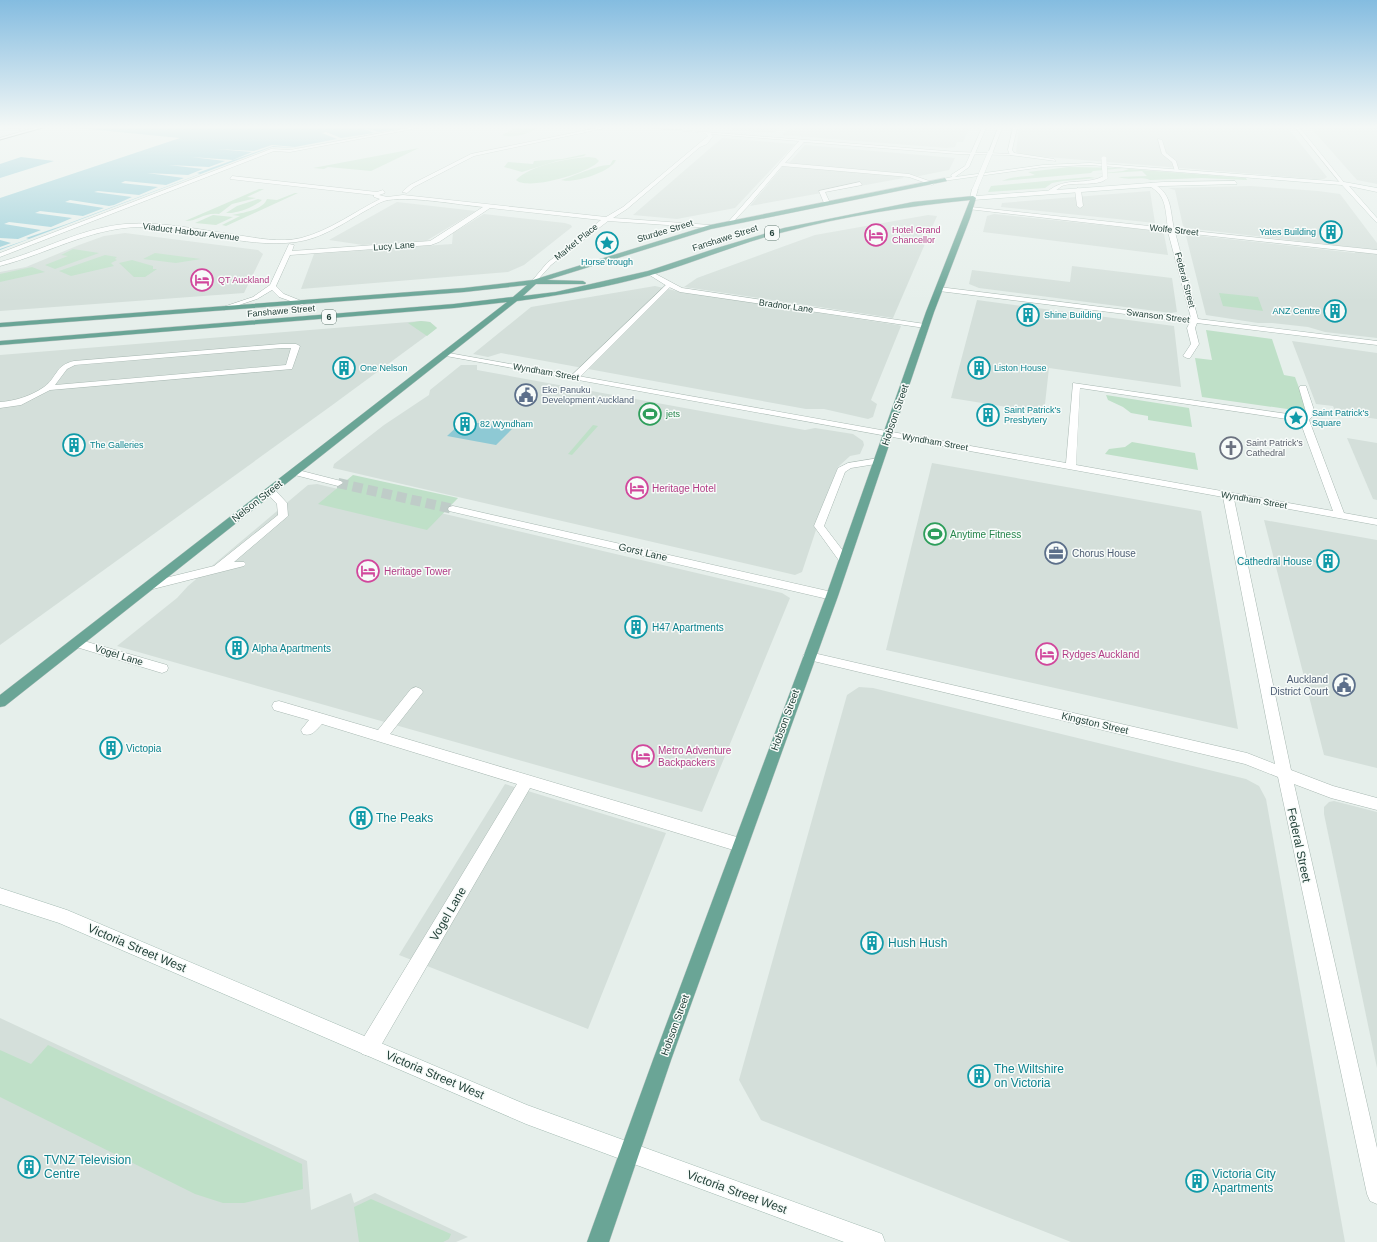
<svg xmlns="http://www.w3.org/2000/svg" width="1377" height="1242" font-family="Arial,sans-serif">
<rect width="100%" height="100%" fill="#e6efeb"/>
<g fill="#d4dfda">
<polygon points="734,128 779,128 774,133 731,130"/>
<polygon points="790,128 969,128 963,142 957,142 955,147 946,148 782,135"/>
<polygon points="1019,128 1288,128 1327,177 1324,179 1314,179 1022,155 1016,152"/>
<polygon points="1311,128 1377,128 1377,184 1357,180"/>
<polygon points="722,138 795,144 735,208 677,219 633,215"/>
<polygon points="805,145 955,158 949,170 919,176 789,163"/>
<polygon points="783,166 901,176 904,178 750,206"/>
<polygon points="1250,186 1318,191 1340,194 1377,243 1377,250 1186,228 1183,226 1175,190 1168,188"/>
<polygon points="1150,191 1155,223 1001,207 1002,203"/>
<polygon points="397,202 476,211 426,241 363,245 329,240"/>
<polygon points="484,214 565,223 571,225 572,227 524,265 508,272 301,289 314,254 452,244 453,233"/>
<polygon points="994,214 1159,231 1164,234 1168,255 983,232 987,216"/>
<polygon points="928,215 937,216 893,318 684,287 697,278 815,235"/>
<polygon points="125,233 258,250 263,254 244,293 0,311 0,272 26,267 79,245 104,236"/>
<polygon points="1192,235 1355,253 1354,250 1377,253 1377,338 1325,332 1308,327 1272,323 1258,323 1206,315 1186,236"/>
<polygon points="1072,266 1172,278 1177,312 1171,313 979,288 969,284 972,270 1070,282"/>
<polygon points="655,286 681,292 898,325 901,326 871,400 877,404 873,417 868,419 824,409 806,409 501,353 488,357 473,354 531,307"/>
<polygon points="977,300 1174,326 1181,387 1049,368 1044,413 951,398"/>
<polygon points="421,321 430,322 437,328 331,406 0,645 0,355"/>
<polygon points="1292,341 1377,353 1377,419 1336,413 1333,406 1316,404"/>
<polygon points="461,365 477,365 477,370 805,430 815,428 853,434 863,441 864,445 860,454 850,456 838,467 818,517 816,530 802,572 795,575 333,468 334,464 384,425 429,395 430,390"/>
<polygon points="1347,438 1377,443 1377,500 1373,499"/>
<polygon points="932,463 1201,511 1238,729 886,650"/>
<polygon points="317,484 782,593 790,598 702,812 117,646 177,598 188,586 302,490 308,485"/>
<polygon points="1264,520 1377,540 1377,768 1324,755"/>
<polygon points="859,687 873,688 1246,779 1259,786 1266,799 1345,1242 1071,1242 761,1120 739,1080 847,695"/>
<polygon points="505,784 666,833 588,1029 399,955"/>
<polygon points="1334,801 1377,812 1377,1068 1324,814 1324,807 1329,802"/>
<polygon points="0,1018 307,1161 311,1210 351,1193 354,1203 375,1193 468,1237 456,1242 0,1242"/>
</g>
<g fill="#bfe0c8">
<path d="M515,128H538C527,134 513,139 502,135Z"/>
<polygon points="419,148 371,171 328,167 324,169 313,168"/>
<polygon points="586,154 584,156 557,161 522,172 504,167 508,162 533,164 534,161 562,159"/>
<path d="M589,157L596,158L599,161C590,173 527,191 516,180C530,165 569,158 589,157Z"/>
<path d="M613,160H616C611,172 573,184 561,180C575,176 599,164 610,165Z"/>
<path d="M1069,167L1125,168L1093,171L1091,173L1002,181C1012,176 1024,177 1035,175L1028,172Z"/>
<path d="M1129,169L1246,178L1247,180L1202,178L1150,180C1140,176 1129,181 1118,177L1147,176L1142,171L1095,174L1123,171Z"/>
<polygon points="1089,177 1096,178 1063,181 1052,183 1045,188 988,192 991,186"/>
<path d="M259,189H264L247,197L256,198L232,204L219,214C204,212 196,222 185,221Z"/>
<path d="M295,193H298L226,226L222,225L240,216L232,215C243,213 263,210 267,199L277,200Z"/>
<path d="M258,199L262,200C254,207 237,214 226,213L237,206Z"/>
<polygon points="213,215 233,217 216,225 195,223"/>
<polygon points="73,249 99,253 55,269 45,265 68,256 61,255"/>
<polygon points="155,253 201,259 176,263 143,259"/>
<polygon points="105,255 117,257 115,259 117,260 111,263 114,266 71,276 59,271"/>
<polygon points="132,260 153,266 153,269 157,269 145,277 134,277 119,263"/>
<polygon points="32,267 45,272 0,282 0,274"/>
<polygon points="1219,293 1258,297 1263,311 1223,306"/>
<polygon points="421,321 430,322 437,328 427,336 408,323"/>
<polygon points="1206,330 1272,339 1284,375 1295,377 1308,412 1202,397 1195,358 1212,360"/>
<polygon points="1106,395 1189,408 1192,427 1148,420 1148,416 1131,413 1123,407 1108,400"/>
<polygon points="593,425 598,426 572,455 568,454"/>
<polygon points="1132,442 1195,453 1198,470 1105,454 1109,449 1125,447"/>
<polygon points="353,475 458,498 427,530 318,504"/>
<polygon points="48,1045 302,1164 303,1189 244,1203 223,1203 195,1194 0,1097 0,1050 31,1064"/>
<polygon points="371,1199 451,1234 449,1239 443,1242 359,1242 354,1207"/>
</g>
<g fill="#8ec9d4">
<polygon points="77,128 408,128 297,148 272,147 0,250 0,198 180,138"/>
<polygon points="21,157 54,161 0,178 0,164"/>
<polygon points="472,422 512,429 496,445 447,436 461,423 469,424"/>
</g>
<polygon fill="#e6efeb" points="363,128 379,132 406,128 297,148 273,146 197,173 200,174 67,224 26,238 29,239 0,249 0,247 11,243 0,240 0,238 18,239 41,230 4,224 9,222 51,227 72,218 35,213 40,211 83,216 104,208 65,202 70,200 109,206 114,205 132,197 94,192 98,191 139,195 158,187 121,183 125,181 166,185 184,178 147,173 188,175 203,169 169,165 209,167 225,161 191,157 233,160 252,152 216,149 254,151 272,145 295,147 337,139 322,133 326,132 341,138 374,133"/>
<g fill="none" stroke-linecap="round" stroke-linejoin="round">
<polyline stroke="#bfccc8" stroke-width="10" stroke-dasharray="10 5" stroke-linecap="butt" points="338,483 453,509"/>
<g stroke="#a8b8b2" stroke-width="1">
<g id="lane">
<polygon points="1158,139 1162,140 1166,153 1176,161 1179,171 1175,171 1172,162 1162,154"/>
<path d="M1105,175L1108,177C1101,188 1073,181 1062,186C1059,188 1055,191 1052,193L1047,192C1066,175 1087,187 1105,175Z"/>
<polygon points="860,182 862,185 825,192 830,203 827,205 824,203 819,191"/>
<polygon points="1078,188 1081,190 1083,206 1080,208 1077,206 1075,190"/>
<polygon points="667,284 672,285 578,379 572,379 572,375"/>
<path d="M281,344H296L300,346L292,369L50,390L21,405L0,408V402C15,401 31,396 44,387C57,378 55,365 74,361ZM281,348H291L286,365L55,385L67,369L75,365Z"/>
<polygon points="879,458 882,459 882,463 851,468 845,472 824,526 850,560 848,562 840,562 814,526 838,468 848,463"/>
<polygon points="270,488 274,489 287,503 288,516 234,562 244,562 246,564 244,566 149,590 145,589 143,586 145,583 214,566 278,515 277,504 265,491"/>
<polygon points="77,639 167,665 168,668 167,671 162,673 73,646 71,643 73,640"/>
<path d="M416,687L421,689L423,692L390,734L740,838L745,840L748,845L745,850L740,852L530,788L376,1054L369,1056L362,1054L360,1047L362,1040L517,784L322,724C316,730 312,737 303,734L301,730L309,720L274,710L272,706L274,702L279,701L378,730L411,689Z"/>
</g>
</g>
<g stroke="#a8b8b2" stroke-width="1">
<g id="street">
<polygon points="0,128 18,129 20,130 0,130"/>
<polygon points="409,128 418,128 290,152 274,151 0,257 0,253 271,149 290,150"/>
<polygon points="597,128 605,128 474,156 414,187 407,193 402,192 410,185 471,154"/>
<path d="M654,128L958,152L1014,154L1012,155L958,154L804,142L785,163L909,174L935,183L932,185L909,177L782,166L749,205L731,224L729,221L799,141L711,134L713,136L707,144L700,147L627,209L613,218L710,225L712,226V228L608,221L551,265L534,284L531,282L547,263L601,220L490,208L439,242L431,245L290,255L276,286L284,294L304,302L306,303L302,305L279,297L272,290L257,299L224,310L220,308L253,297L270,285L289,244L294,245L292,251L430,241L483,207C459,205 406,195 384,201C378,203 371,208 365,211C344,223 321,239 296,242C243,249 190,226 137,227C89,229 46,254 0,266V262C42,251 81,228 125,224C162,221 200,230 237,235C257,238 280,243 301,238C329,231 354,212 380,199L374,197V195L230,179L232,176L377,192L383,190L385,193L379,195L387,197L403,195L606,217L623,207L708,136L705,133Z"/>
<polygon points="1296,128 1300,128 1346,185 1342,185"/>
<path d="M1151,183C1172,191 1170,210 1174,229L1377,250V254L1175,232L1198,319L1377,341V345L1197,323L1195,328L1199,344L1190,358H1187L1183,356L1191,344L1187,328L1190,322L939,291L936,289L939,287L1191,318L1168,232L968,209L971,207L1168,228C1165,210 1167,195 1149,186Z"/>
<polygon points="648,272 652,272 682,288 925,324 929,326 925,328 680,292 667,286 648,274"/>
<path d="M443,352L1066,463L1073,383L1302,416L1306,412L1299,388L1300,386H1306L1315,413L1309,420L1344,513L1377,519V525L1234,499L1291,770L1333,786L1377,798V810L1331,798L1294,784L1377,1148V1204L1370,1201L1367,1194L1278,777L1245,764L809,660L805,659L803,656L805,653L809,652L1247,753L1275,764L1223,497L446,356H443ZM1080,388L1300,421L1333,511L1076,465Z"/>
<polygon points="294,469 341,481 343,483 338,486 291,474 289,472 291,470"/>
<polygon points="453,506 832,592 838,596 832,600 449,511 448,509 449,507"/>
</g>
</g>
<g stroke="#a4bbb3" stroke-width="1">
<g id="secondary">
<polygon points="34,128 41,128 0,140 0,138"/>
<polygon points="982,128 986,128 969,167 955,177 1043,165 1090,163 1344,182 1377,188 1377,192 1349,186 1377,218 1377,223 1342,185 1090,165 1043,167 943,181 943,179 952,177 951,175 965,166"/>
<polygon points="998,128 1002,128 992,154 988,154"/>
<polygon points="1013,128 1017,128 1012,150 1014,153 1054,159 1056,161 1010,155 1008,150"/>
<polygon points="1235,181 1237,184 1163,186 973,200 970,198 972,189 975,187 978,189 976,196 1163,182"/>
<polygon points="0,888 67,910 527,1105 874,1231 882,1234 885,1242 844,1242 526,1124 59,923 0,904"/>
</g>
</g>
<g stroke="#c2cac8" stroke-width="1">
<path id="primary" d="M945,178L947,181L711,229L547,280L583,281L586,283L585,284H536L523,296L556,292L648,271L717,248L784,228L913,202L973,196L976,198L970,218L934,312L838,596L671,1060L609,1242H587L653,1060L826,596L926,312L970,200C908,206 845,216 784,232C739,243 696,262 651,275C608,287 562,295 517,301L5,706L0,707V695L507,302L454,308L0,345V341L454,304L513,297L527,285L464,292L0,327V323L464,288L533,280L710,225Z"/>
</g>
<use href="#lane" fill="#fff" fill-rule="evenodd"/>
<use href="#street" fill="#fff" fill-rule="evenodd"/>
<use href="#secondary" fill="#fff" fill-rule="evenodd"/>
<use href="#primary" fill="#6aa596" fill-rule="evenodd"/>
<polyline stroke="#5f7d75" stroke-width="1" points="0,140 43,128"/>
<g stroke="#a8b8b2" stroke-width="5.5" stroke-linecap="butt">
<polyline id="lane-bridge" points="1104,159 1105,177"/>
</g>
<g stroke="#a4bbb3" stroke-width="5.5" stroke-linecap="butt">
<polyline id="secondary-bridge" points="975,189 990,153"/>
</g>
<use href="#lane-bridge" stroke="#fff" stroke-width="5"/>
<use href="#secondary-bridge" stroke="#fff" stroke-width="5"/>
</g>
<linearGradient id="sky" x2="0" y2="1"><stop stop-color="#84bce0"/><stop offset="0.42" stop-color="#f4f8f6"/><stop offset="1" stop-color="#f4f8f6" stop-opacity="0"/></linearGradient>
<rect width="1377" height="302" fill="url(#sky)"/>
<defs>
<g id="building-ring" transform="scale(1.15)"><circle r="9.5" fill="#f7fbf9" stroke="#0f9aa8" stroke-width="1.5"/><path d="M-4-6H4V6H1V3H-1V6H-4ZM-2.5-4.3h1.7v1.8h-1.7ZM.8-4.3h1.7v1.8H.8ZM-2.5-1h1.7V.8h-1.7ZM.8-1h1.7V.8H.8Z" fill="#0f9aa8"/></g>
<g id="hotel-ring" transform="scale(1.15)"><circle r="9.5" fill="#f7fbf9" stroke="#d1479c" stroke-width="1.5"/><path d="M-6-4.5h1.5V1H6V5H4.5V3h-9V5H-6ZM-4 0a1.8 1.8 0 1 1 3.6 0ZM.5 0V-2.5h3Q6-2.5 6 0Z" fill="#d1479c"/></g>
<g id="sight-ring" transform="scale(1.15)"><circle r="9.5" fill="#f7fbf9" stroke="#0f9aa8" stroke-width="1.5"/><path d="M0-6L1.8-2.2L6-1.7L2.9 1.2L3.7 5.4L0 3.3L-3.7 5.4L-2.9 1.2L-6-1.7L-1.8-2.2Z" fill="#0f9aa8"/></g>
<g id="civic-ring" transform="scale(1.15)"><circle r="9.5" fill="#f7fbf9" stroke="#5c6f8a" stroke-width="1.5"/><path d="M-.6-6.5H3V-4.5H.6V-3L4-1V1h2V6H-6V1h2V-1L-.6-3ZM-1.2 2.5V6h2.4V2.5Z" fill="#5c6f8a"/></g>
<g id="stadium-ring" transform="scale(1.15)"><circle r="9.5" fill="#f7fbf9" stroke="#2e9e5b" stroke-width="1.5"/><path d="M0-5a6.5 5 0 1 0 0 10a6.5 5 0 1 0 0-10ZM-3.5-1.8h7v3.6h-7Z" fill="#2e9e5b"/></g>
<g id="church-ring" transform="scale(1.15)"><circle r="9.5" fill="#f7fbf9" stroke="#6b7280" stroke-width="1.5"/><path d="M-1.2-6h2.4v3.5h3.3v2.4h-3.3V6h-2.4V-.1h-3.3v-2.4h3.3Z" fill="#6b7280"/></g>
<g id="office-ring" transform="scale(1.15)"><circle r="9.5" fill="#f7fbf9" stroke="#5c6f8a" stroke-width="1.5"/><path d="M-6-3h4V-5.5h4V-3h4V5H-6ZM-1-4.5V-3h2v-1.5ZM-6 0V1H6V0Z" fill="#5c6f8a"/></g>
</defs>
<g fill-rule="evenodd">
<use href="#building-ring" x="1331" y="232"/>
<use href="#hotel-ring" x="876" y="235"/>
<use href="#sight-ring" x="607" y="243"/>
<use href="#hotel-ring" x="202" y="280"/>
<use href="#building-ring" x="1335" y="311"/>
<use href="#building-ring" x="1028" y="315"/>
<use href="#building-ring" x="344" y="368"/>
<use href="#building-ring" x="979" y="368"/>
<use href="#civic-ring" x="526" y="395"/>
<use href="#stadium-ring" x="650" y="414"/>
<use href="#building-ring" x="988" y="415"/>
<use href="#sight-ring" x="1296" y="418"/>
<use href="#building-ring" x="465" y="424"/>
<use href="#building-ring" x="74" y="445"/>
<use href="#church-ring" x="1231" y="448"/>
<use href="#hotel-ring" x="637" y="488"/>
<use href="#stadium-ring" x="935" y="534"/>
<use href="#office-ring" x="1056" y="553"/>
<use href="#building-ring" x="1328" y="561"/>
<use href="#hotel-ring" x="368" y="571"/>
<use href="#building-ring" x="636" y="627"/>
<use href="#building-ring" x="237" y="648"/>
<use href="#hotel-ring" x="1047" y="654"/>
<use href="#civic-ring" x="1344" y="685"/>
<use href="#building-ring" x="111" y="748"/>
<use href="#hotel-ring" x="643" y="756"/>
<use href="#building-ring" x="361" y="818"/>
<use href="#building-ring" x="872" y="943"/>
<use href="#building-ring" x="979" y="1076"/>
<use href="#building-ring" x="29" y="1167"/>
<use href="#building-ring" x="1197" y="1181"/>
</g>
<g text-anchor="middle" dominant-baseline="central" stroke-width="3" stroke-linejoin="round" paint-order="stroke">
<g font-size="9" fill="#b23c85" stroke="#f7fbf9" text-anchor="start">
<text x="892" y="230">Hotel Grand<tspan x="892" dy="10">Chancellor</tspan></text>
<text x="218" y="280">QT Auckland</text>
</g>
<g font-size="9" fill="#24423a" stroke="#f7fbf9">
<text transform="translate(1174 230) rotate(6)">Wolfe Street</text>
<text transform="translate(665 231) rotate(-17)">Sturdee Street</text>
<text transform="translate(191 232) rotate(7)">Viaduct Harbour Avenue</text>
<text transform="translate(725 238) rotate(-18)">Fanshawe Street</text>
<text transform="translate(576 242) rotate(-39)">Market Place</text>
<text transform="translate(394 246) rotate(-4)">Lucy Lane</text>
<text transform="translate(1185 280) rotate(75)">Federal Street</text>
<text transform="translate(786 306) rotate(8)">Bradnor Lane</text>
<text transform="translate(281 311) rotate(-5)">Fanshawe Street</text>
<text transform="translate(1158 316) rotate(7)">Swanson Street</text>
<text transform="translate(546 372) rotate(10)">Wyndham Street</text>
<text transform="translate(935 442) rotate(10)">Wyndham Street</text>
<text transform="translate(1254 500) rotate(10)">Wyndham Street</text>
</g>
<g font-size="9" fill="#0d838f" stroke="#f7fbf9" text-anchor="start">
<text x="1316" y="232" text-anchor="end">Yates Building</text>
<text x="607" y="262" text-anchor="middle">Horse trough</text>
<text x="1320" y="311" text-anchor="end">ANZ Centre</text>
<text x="1044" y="315">Shine Building</text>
<text x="360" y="368">One Nelson</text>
<text x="994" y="368">Liston House</text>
<text x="1004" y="410">Saint Patrick's<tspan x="1004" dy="10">Presbytery</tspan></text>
<text x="1312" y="413">Saint Patrick's<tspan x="1312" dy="10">Square</tspan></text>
<text x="480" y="424">82 Wyndham</text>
<text x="90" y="445">The Galleries</text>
</g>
<g fill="#f7fbf9" stroke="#637a73" stroke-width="1">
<rect x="765" y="226" width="14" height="14" rx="3"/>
<rect x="322" y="310" width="14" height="14" rx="3"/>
</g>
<g font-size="9" font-weight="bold" fill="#24423a">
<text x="772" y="233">6</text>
<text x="329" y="317">6</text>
</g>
<g font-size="9" fill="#4e5e75" stroke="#f7fbf9" text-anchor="start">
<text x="542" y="390">Eke Panuku<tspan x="542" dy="10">Development Auckland</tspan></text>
</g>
<g font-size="9" fill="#27864d" stroke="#f7fbf9" text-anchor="start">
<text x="666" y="414">jets</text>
</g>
<g font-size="9" fill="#5b616d" stroke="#f7fbf9" text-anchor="start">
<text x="1246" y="443">Saint Patrick’s<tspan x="1246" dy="10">Cathedral</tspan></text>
</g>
<g font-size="10" fill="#24423a" stroke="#f7fbf9">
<text transform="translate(895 415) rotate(-71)">Hobson Street</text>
<text transform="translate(257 501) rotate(-38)">Nelson Street</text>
<text transform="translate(643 552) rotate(13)">Gorst Lane</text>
<text transform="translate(119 655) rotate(17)">Vogel Lane</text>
<text transform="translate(785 720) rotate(-70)">Hobson Street</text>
<text transform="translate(1095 723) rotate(13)">Kingston Street</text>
<text transform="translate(675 1025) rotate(-70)">Hobson Street</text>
</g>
<g font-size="10" fill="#b23c85" stroke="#f7fbf9" text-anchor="start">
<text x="652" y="488">Heritage Hotel</text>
<text x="384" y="571">Heritage Tower</text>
<text x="1062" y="654">Rydges Auckland</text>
<text x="658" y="750">Metro Adventure<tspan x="658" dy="12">Backpackers</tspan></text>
</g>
<g font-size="10" fill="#27864d" stroke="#f7fbf9" text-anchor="start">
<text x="950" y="534">Anytime Fitness</text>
</g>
<g font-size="10" fill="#4e5e75" stroke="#f7fbf9" text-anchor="start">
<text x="1072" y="553">Chorus House</text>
<text x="1328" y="679" text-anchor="end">Auckland<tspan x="1328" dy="12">District Court</tspan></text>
</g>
<g font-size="10" fill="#0d838f" stroke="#f7fbf9" text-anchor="start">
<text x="1312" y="561" text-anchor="end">Cathedral House</text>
<text x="652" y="627">H47 Apartments</text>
<text x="252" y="648">Alpha Apartments</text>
<text x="126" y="748">Victopia</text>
</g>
<g font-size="12" fill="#0d838f" stroke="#f7fbf9" text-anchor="start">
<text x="376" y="818">The Peaks</text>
<text x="888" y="943">Hush Hush</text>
<text x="994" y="1069">The Wiltshire<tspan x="994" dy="14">on Victoria</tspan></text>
<text x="44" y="1160">TVNZ Television<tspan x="44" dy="14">Centre</tspan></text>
<text x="1212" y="1174">Victoria City<tspan x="1212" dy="14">Apartments</tspan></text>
</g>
<g font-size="12" fill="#24423a" stroke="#f7fbf9">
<text transform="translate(1299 845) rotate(78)">Federal Street</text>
<text transform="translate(448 914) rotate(-60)">Vogel Lane</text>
<text transform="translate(137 948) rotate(23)">Victoria Street West</text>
<text transform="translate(435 1075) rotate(23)">Victoria Street West</text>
<text transform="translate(737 1192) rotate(20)">Victoria Street West</text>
</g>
</g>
</svg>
